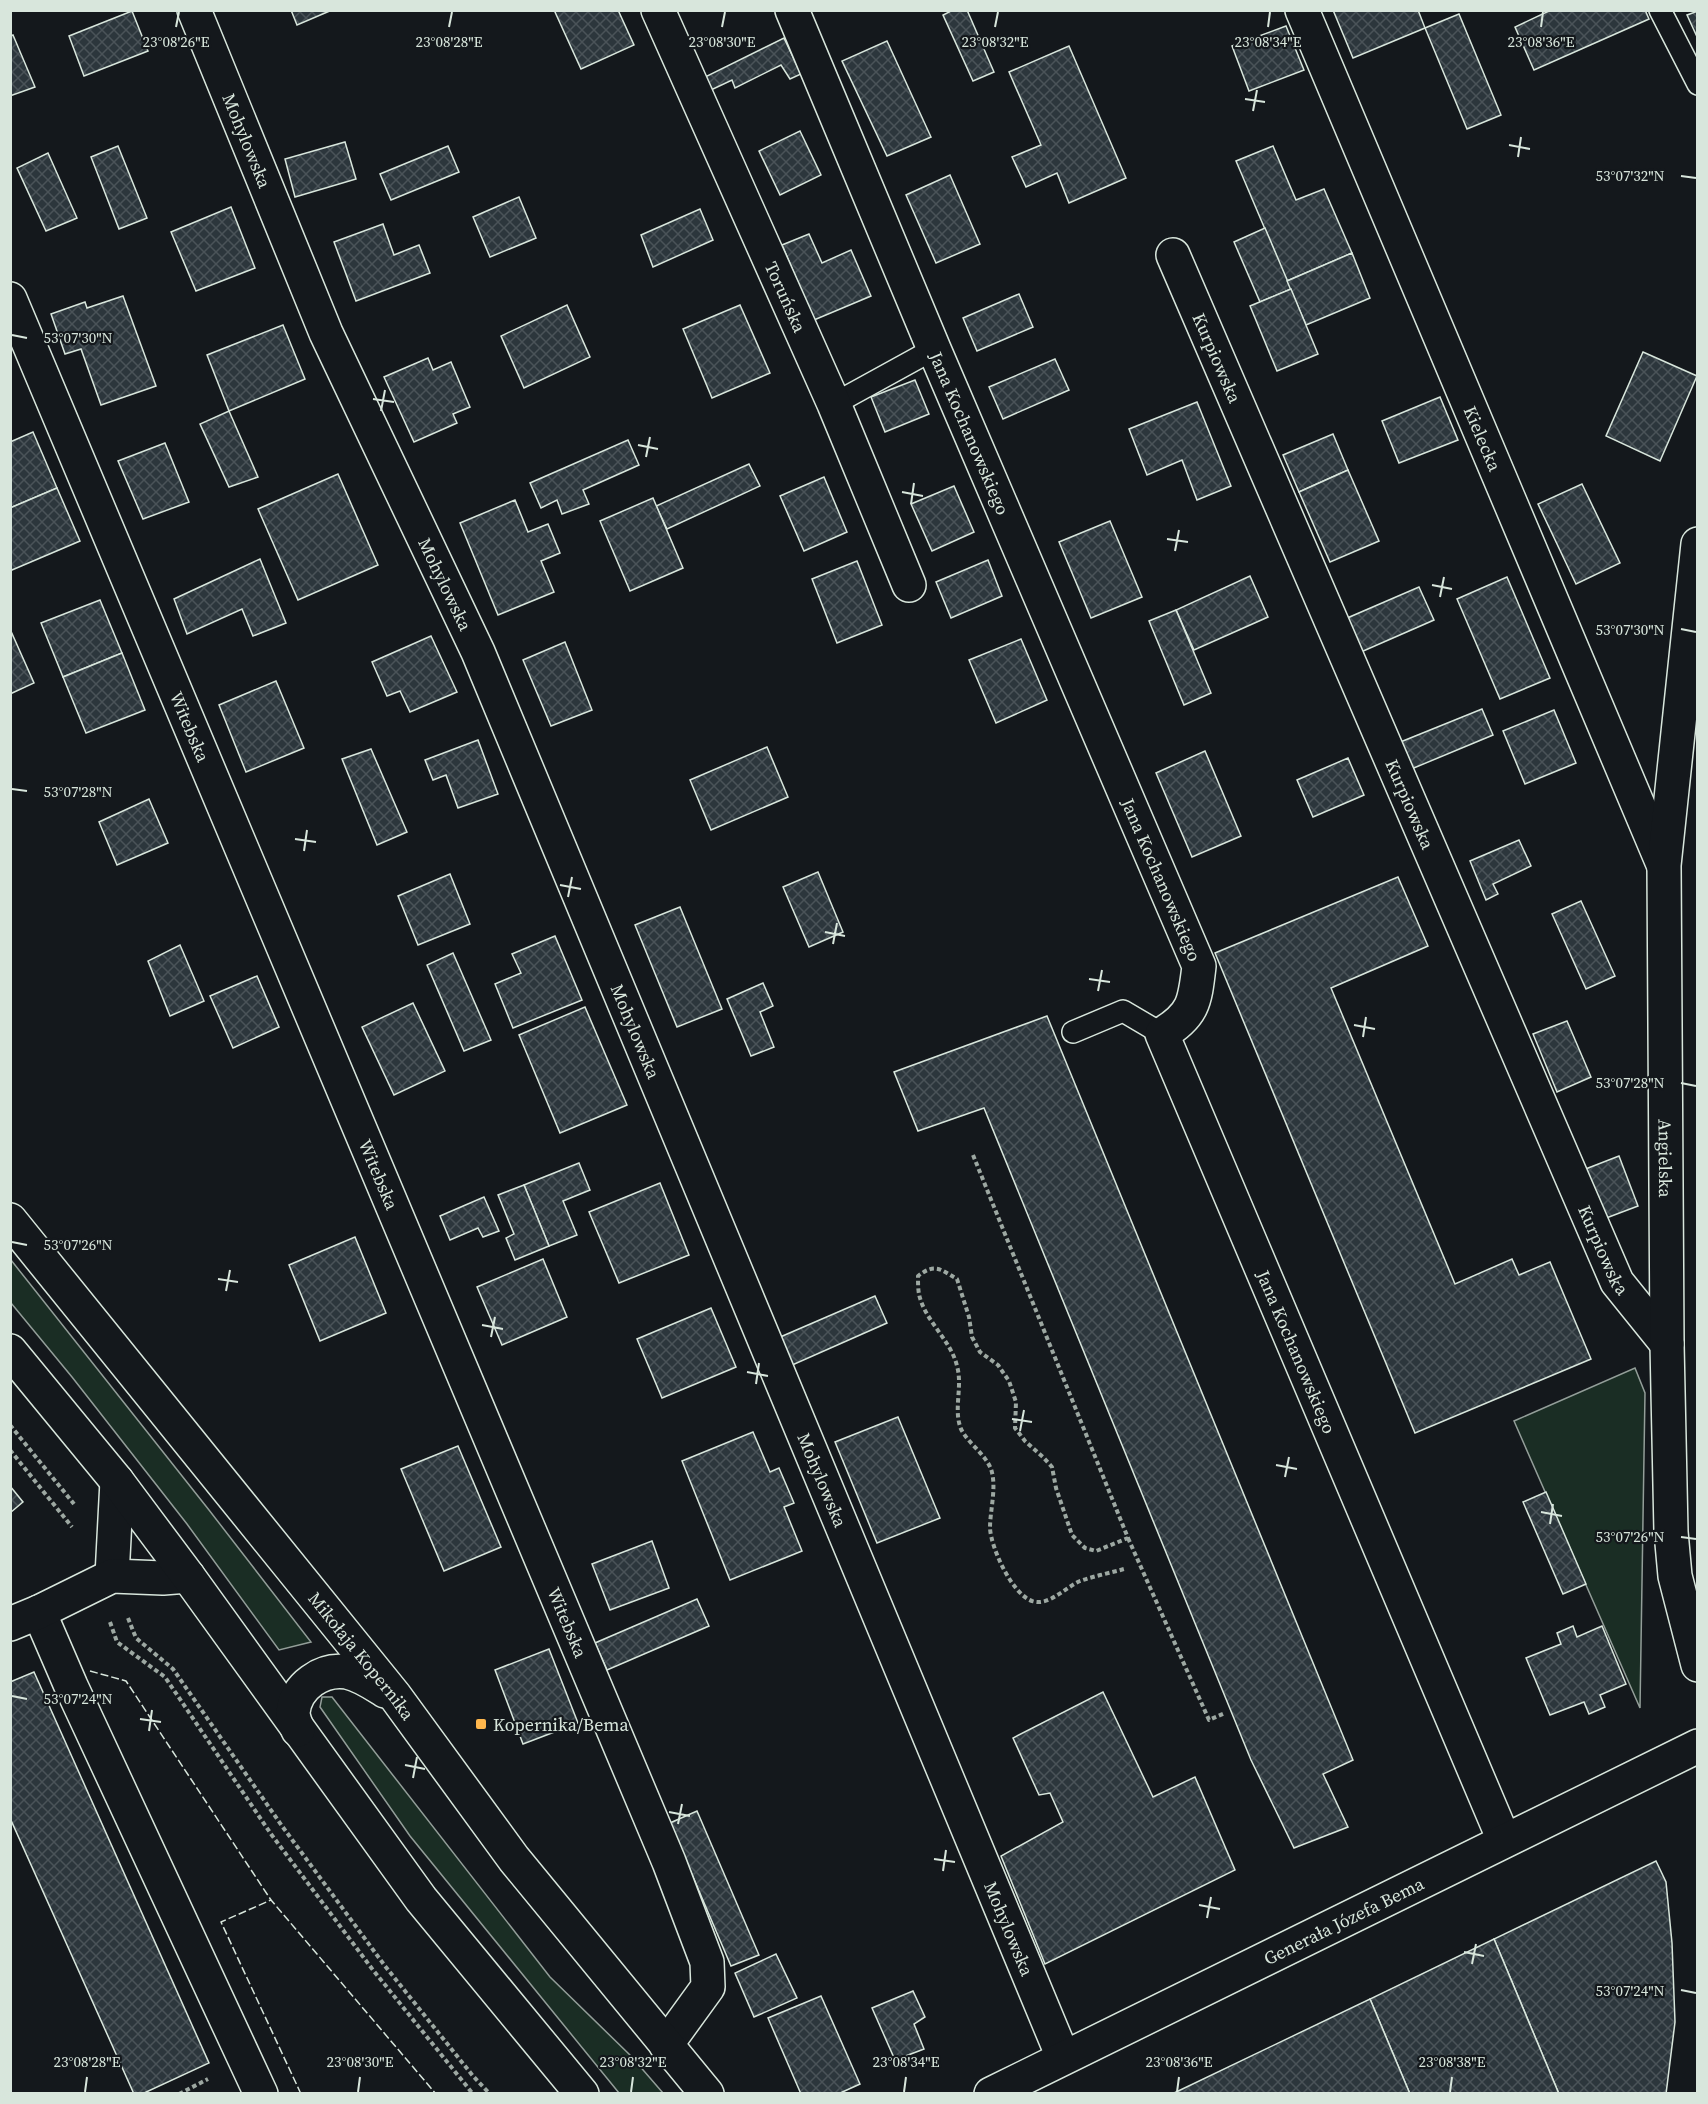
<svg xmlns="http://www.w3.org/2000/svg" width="1708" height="2104" font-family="'Source Serif 4',serif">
<defs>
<pattern id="building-cross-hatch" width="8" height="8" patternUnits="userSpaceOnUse" patternTransform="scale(1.5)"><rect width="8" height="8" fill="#2c363c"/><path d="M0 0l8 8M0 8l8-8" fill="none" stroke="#4a5358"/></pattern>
</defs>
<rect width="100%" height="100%" fill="#14181c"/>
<g fill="#1a2d24" stroke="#939e99" stroke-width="1.5">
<polygon points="11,1260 209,1510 311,1642 279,1650 187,1524 72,1377 11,1303"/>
<polygon points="1635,1368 1645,1393 1640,1708 1514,1421"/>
<polygon points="322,1697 332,1697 550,1977 631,2056 663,2093 619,2093 410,1836 320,1707"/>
</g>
<g fill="url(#building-cross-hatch)" stroke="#d8e6dc" stroke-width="1.5">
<polygon points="291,10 332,10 297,25"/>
<polygon points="558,10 618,10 634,45 581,69 555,12"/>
<polygon points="953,10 967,10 994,72 973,81 943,15"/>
<polygon points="1333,10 1418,10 1425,28 1353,58"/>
<polygon points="1551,10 1645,10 1649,19 1534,70 1515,27"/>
<polygon points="132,11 148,51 84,76 69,36"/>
<polygon points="1698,11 1698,39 1687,15"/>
<polygon points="1459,14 1501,115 1467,129 1425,28"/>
<polygon points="1286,26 1304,70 1249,91 1232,46"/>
<polygon points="13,35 35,87 10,96 10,36"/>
<polygon points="784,38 801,74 790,79 781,65 735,88 732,80 711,90 705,77"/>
<polygon points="887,41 931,137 887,156 842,61"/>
<polygon points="1069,46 1126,178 1069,203 1057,173 1026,187 1012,157 1041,145 1009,72"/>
<polygon points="800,131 821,175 780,195 759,151"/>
<polygon points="345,142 356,179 295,197 285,159"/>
<polygon points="118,146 147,218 119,229 91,157"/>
<polygon points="448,146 459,172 391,200 380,174"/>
<polygon points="1273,146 1296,200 1324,189 1352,253 1287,281 1236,161"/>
<polygon points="48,153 77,218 46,231 17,168"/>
<polygon points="950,175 980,244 936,263 906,195"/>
<polygon points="519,197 536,238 490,257 473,217"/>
<polygon points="231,207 255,268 196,291 171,232"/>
<polygon points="700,209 713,240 653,267 641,235"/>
<polygon points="383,224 394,255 419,245 430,273 356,301 334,242"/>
<polygon points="1265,228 1291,289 1260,302 1234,242"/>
<polygon points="809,234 822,263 851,250 871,296 814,320 782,245"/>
<polygon points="1352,253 1370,298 1306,325 1287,281"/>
<polygon points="1291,289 1318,354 1277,371 1250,306"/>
<polygon points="1019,294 1033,327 977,351 963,318"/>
<polygon points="123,296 156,386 101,405 81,349 65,354 51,314 85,302 87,308"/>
<polygon points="567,305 590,357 524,388 501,336"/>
<polygon points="740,305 770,373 712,398 683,329"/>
<polygon points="283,325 305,379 229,411 207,355"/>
<polygon points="1643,352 1697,376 1660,461 1606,436"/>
<polygon points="428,358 433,370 451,362 470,407 453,414 457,423 414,442 384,377"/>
<polygon points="1055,359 1069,390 1003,419 989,387"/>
<polygon points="915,380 929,414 885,432 871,397"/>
<polygon points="1440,397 1458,440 1399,463 1382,421"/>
<polygon points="1197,402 1231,486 1197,500 1182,460 1147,475 1129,429"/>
<polygon points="229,411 258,477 229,487 200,424"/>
<polygon points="33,432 57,488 10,508 10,442"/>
<polygon points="1333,434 1348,470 1299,492 1283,455"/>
<polygon points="628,440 639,465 583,490 589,504 562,514 557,500 541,508 530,483"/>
<polygon points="165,443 189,502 143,519 118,461"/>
<polygon points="749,464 760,486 667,529 656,506"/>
<polygon points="1348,470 1379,541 1330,562 1299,492"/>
<polygon points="338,474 378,565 298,600 258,509"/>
<polygon points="824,477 847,532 804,551 780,496"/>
<polygon points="1582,484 1620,563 1576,584 1538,504"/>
<polygon points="954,486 974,532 932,551 911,504"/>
<polygon points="57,488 80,541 12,570 10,566 10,508"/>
<polygon points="653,498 683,568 630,591 600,521"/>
<polygon points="515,500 528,532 548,524 560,553 541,561 554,592 498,615 460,523"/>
<polygon points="1110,521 1142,597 1091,618 1059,542"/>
<polygon points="260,559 286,623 253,636 242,609 187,634 174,599"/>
<polygon points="988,560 1002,596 951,618 936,582"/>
<polygon points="857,561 882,625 837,643 812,579"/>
<polygon points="1250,576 1268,617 1194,650 1176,610"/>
<polygon points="1507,577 1550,678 1500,699 1457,599"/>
<polygon points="1419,587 1434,620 1361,652 1345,619"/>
<polygon points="100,600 122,653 63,677 41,623"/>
<polygon points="1176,610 1211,693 1184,705 1149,621"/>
<polygon points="10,629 34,683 10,694"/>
<polygon points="431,636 457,692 410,712 400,691 387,696 372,662"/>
<polygon points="1021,639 1047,700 996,723 969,660"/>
<polygon points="565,642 592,710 551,726 523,660"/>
<polygon points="122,653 145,710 86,733 63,677"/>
<polygon points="276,681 304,748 246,772 219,705"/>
<polygon points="1482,709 1493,735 1409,770 1398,743"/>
<polygon points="1554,710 1576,763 1525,784 1503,731"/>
<polygon points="478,740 498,794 458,808 446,775 433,780 425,760"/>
<polygon points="767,747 788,797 711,830 690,780"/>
<polygon points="371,749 407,832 377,845 342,759"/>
<polygon points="1205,751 1241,836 1192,857 1156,773"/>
<polygon points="1348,758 1364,795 1313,817 1297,780"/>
<polygon points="149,799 168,843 117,865 99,822"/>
<polygon points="1519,840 1531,866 1493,884 1498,894 1486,900 1470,861"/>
<polygon points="818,872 843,932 809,947 783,887"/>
<polygon points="450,874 470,924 418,945 398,896"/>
<polygon points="1398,877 1428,946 1331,988 1455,1284 1512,1259 1519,1275 1550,1262 1591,1359 1415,1433 1215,953"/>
<polygon points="1581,901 1615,976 1586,989 1552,914"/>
<polygon points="680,907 722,1009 677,1027 635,925"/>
<polygon points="555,936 582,1000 513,1028 495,984 521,973 512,954"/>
<polygon points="180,945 204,1001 170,1016 148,961"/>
<polygon points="453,953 491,1040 464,1051 427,965"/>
<polygon points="257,976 279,1027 233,1048 210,996"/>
<polygon points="763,983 773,1006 760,1012 774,1047 751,1056 727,999"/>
<polygon points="413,1003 445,1071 394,1095 362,1027"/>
<polygon points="585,1007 627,1105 560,1133 519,1035"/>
<polygon points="1047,1016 1353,1760 1323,1774 1348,1827 1294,1848 1251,1760 984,1108 918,1131 894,1072"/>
<polygon points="1567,1021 1591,1077 1557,1092 1533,1034"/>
<polygon points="1619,1156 1638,1206 1601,1220 1583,1170"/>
<polygon points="579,1163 590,1190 563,1201 577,1235 549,1246 524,1185"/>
<polygon points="660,1183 689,1255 619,1283 589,1212"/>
<polygon points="524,1185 549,1246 515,1260 506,1238 514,1234 498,1195"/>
<polygon points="484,1197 499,1231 483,1237 478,1228 450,1240 440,1216"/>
<polygon points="355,1237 386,1313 320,1341 289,1265"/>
<polygon points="543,1259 567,1317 502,1345 477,1287"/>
<polygon points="875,1296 887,1323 790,1366 778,1338"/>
<polygon points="711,1308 736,1367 662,1398 637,1339"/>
<polygon points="898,1417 940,1518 877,1543 835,1442"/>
<polygon points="753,1432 770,1472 779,1468 794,1503 784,1507 802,1551 730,1580 682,1461"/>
<polygon points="458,1446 501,1547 444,1571 401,1469"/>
<polygon points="10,1486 23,1502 10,1513"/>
<polygon points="1546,1492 1586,1584 1563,1594 1523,1502"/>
<polygon points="652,1541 669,1588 610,1610 592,1564"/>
<polygon points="697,1599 709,1626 607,1670 595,1643"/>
<polygon points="1573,1626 1577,1637 1602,1626 1626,1684 1600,1695 1605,1707 1589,1714 1584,1702 1550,1715 1526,1658 1561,1644 1557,1633"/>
<polygon points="549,1649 578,1723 523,1744 495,1670"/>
<polygon points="34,1672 209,2063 142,2094 134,2094 10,1818 10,1682"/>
<polygon points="1103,1692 1153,1797 1195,1777 1235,1870 1045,1964 1001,1856 1063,1822 1050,1793 1039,1795 1013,1738"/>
<polygon points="697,1811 759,1955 731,1966 670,1823"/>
<polygon points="1656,1861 1666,1882 1672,1943 1675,2022 1666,2094 1559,2094 1494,1939"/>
<polygon points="1494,1939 1559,2094 1410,2094 1370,1999"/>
<polygon points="776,1954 797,1998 754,2017 735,1973"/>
<polygon points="913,1991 925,2017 914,2024 924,2049 895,2060 872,2008"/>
<polygon points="821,1996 860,2084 838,2094 801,2094 768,2018"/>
<polygon points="1370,1999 1410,2094 1172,2094"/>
</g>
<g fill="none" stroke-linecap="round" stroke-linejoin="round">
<g stroke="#d8e6dc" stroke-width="24">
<g id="lane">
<polyline points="1660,10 1698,84"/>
<polyline points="834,404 934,349"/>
<polyline points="1073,1032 1123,1011 1162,1034"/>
</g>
</g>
<g stroke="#d8e6dc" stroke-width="36">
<g id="street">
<path id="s1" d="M194,10L326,333L478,652L1063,2057"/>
<path id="s2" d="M658,10L834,404L909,585"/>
<path id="s3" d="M792,10L934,349L1199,966C1195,1001 1194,1015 1162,1034L1504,1840"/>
<path id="s4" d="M1302,10L1663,864"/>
<path id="s5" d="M1173,255L1617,1282L1667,1344"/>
<path id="s6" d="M10,299L669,1862L707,1962L708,1987L666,2045"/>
<path id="s7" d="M1698,544L1664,865L1667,1344L1671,1532L1675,1576L1698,1665"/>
<polyline points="112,1576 117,1481"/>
<polyline points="39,1612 71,1686 261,2094"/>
<polyline points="10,1624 39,1612 112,1576 163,1578 188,1576"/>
<path id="s8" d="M991,2094L1698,1746"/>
</g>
</g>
<g stroke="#d8e6dc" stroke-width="36">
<g id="secondary">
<path id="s9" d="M10,1220L395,1696L514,1859L707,2094"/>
<polyline points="10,1351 117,1481 188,1576 421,1899 582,2094"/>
<path d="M298,1730C296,1725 293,1718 293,1712C296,1686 322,1668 347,1672C361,1675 374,1684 385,1691"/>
</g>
</g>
<g stroke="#9da8a2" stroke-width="4" stroke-dasharray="4.5 3" stroke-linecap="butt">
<path d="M973,1155L1128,1538L1096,1551L1085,1548L1072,1535L1056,1488L1052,1467L1043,1457L1025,1441L1015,1428L1016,1402L1009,1381L998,1365L980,1352L972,1337L969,1317L957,1279C940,1269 935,1263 918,1276C918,1282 918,1289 919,1294C924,1320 951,1340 957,1366C963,1387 953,1409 961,1429C968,1443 985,1454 991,1469C997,1487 990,1510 990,1528C991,1548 1012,1594 1032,1601C1048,1607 1066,1587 1080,1581C1094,1576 1110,1573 1124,1569"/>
<polyline points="10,1425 74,1504"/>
<polyline points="10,1450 72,1527"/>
<polyline points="1128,1538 1209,1720 1225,1713"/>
<polyline points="128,1618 136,1638 173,1669 282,1826 385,1966 473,2076 490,2094"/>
<polyline points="110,1622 117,1642 165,1677 271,1834 373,1970 473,2094"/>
<polyline points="179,2094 208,2079"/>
</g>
<use href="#lane" stroke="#14181c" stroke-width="21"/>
<use href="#street" stroke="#14181c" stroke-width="33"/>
<use href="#secondary" stroke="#14181c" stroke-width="33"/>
<g stroke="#d8e6dc" stroke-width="1.5" stroke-dasharray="8 3" stroke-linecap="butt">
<polyline points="90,1671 126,1681 271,1900"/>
<polyline points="301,2094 221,1922 271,1900 436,2094"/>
</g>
</g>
<path fill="none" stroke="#d8e6dc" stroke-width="2" d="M176,27L179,12M449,27L452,12M722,27L725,12M995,27L998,12M1268,27L1270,12M1541,27L1543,12M1245,99L1265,102M1253,111L1257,90M1509,145L1530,149M1518,157L1521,137M1681,176L1696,178M12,335L27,338M373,399L394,402M381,411L385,390M638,445L658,449M646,457L650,437M902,492L923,496M911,504L914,483M1167,539L1188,542M1175,551L1179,530M1432,585L1452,589M1440,597L1444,577M1681,629L1696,632M12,789L27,791M295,839L316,842M304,851L307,830M560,885L581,889M568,897L572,877M825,932L845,936M833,944L837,923M1089,979L1110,982M1098,991L1102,970M1354,1025L1375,1029M1363,1037L1366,1017M1681,1083L1696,1086M12,1242L27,1245M218,1279L238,1282M226,1291L230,1270M482,1325L503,1329M491,1337L495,1317M747,1372L768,1376M756,1384L759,1363M1012,1419L1032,1422M1020,1431L1024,1410M1276,1465L1297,1469M1285,1477L1289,1457M1541,1512L1562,1516M1550,1524L1553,1504M1681,1537L1696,1539M12,1696L27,1699M140,1719L161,1722M149,1731L152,1710M405,1765L425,1769M413,1778L417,1757M669,1812L690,1816M678,1824L682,1804M934,1859L955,1862M943,1871L946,1850M1199,1905L1220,1909M1207,1918L1211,1897M1464,1952L1484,1956M1472,1964L1476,1944M1681,1990L1696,1993M85,2092L87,2077M358,2092L360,2077M631,2092L633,2077M904,2092L906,2077M1177,2092L1179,2077M1450,2092L1452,2077"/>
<rect fill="#ffb74d" stroke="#14181c" stroke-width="2" x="475" y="1718" width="12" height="12" rx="3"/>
<g text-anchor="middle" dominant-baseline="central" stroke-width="4.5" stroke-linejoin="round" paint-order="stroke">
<g font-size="18" fill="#d8e6dc" stroke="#14181c">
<text stroke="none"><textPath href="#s1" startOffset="141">Mohylowska</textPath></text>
<text stroke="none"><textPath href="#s2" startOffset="314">Toruńska</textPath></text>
<text stroke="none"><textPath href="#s5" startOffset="112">Kurpiowska</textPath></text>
<text stroke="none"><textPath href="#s3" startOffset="459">Jana Kochanowskiego</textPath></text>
<text stroke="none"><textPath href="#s4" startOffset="465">Kielecka</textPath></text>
<text stroke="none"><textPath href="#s1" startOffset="627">Mohylowska</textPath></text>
<text stroke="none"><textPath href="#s6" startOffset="464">Witebska</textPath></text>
<text stroke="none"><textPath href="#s5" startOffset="598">Kurpiowska</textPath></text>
<text stroke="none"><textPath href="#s3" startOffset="945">Jana Kochanowskiego</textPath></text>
<text stroke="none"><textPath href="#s1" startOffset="1113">Mohylowska</textPath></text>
<text stroke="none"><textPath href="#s7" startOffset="616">Angielska</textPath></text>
<text stroke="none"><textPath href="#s6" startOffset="950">Witebska</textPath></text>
<text stroke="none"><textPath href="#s5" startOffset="1084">Kurpiowska</textPath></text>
<text stroke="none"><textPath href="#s3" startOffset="1466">Jana Kochanowskiego</textPath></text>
<text stroke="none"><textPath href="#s1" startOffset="1599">Mohylowska</textPath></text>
<text stroke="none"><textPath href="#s6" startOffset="1436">Witebska</textPath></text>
<text stroke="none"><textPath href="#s9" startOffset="560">Mikołaja Kopernika</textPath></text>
<text stroke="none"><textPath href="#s8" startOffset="393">Generała Józefa Bema</textPath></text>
<text stroke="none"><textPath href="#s1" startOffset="2085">Mohylowska</textPath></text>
</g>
<g font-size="18" fill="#d8e6dc" stroke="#14181c" text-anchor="start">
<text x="493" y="1724">Kopernika/Bema</text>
</g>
</g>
<g font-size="15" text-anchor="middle" fill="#d8e6dc" stroke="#14181c" stroke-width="4.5" stroke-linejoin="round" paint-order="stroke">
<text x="176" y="47">23°08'26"E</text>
<text x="449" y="47">23°08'28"E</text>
<text x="722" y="47">23°08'30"E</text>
<text x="995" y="47">23°08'32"E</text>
<text x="1268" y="47">23°08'34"E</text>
<text x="1541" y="47">23°08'36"E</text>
<text x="1630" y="181">53°07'32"N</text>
<text x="78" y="343">53°07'30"N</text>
<text x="1630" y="635">53°07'30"N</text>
<text x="78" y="797">53°07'28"N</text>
<text x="1630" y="1088">53°07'28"N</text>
<text x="78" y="1250">53°07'26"N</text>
<text x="1630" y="1542">53°07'26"N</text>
<text x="78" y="1704">53°07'24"N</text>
<text x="1630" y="1996">53°07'24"N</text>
<text x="87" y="2067">23°08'28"E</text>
<text x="360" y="2067">23°08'30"E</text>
<text x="633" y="2067">23°08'32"E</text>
<text x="906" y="2067">23°08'34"E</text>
<text x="1179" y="2067">23°08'36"E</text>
<text x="1452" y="2067">23°08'38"E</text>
</g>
<rect width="1708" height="2104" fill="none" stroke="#d8e6dc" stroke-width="24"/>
</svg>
